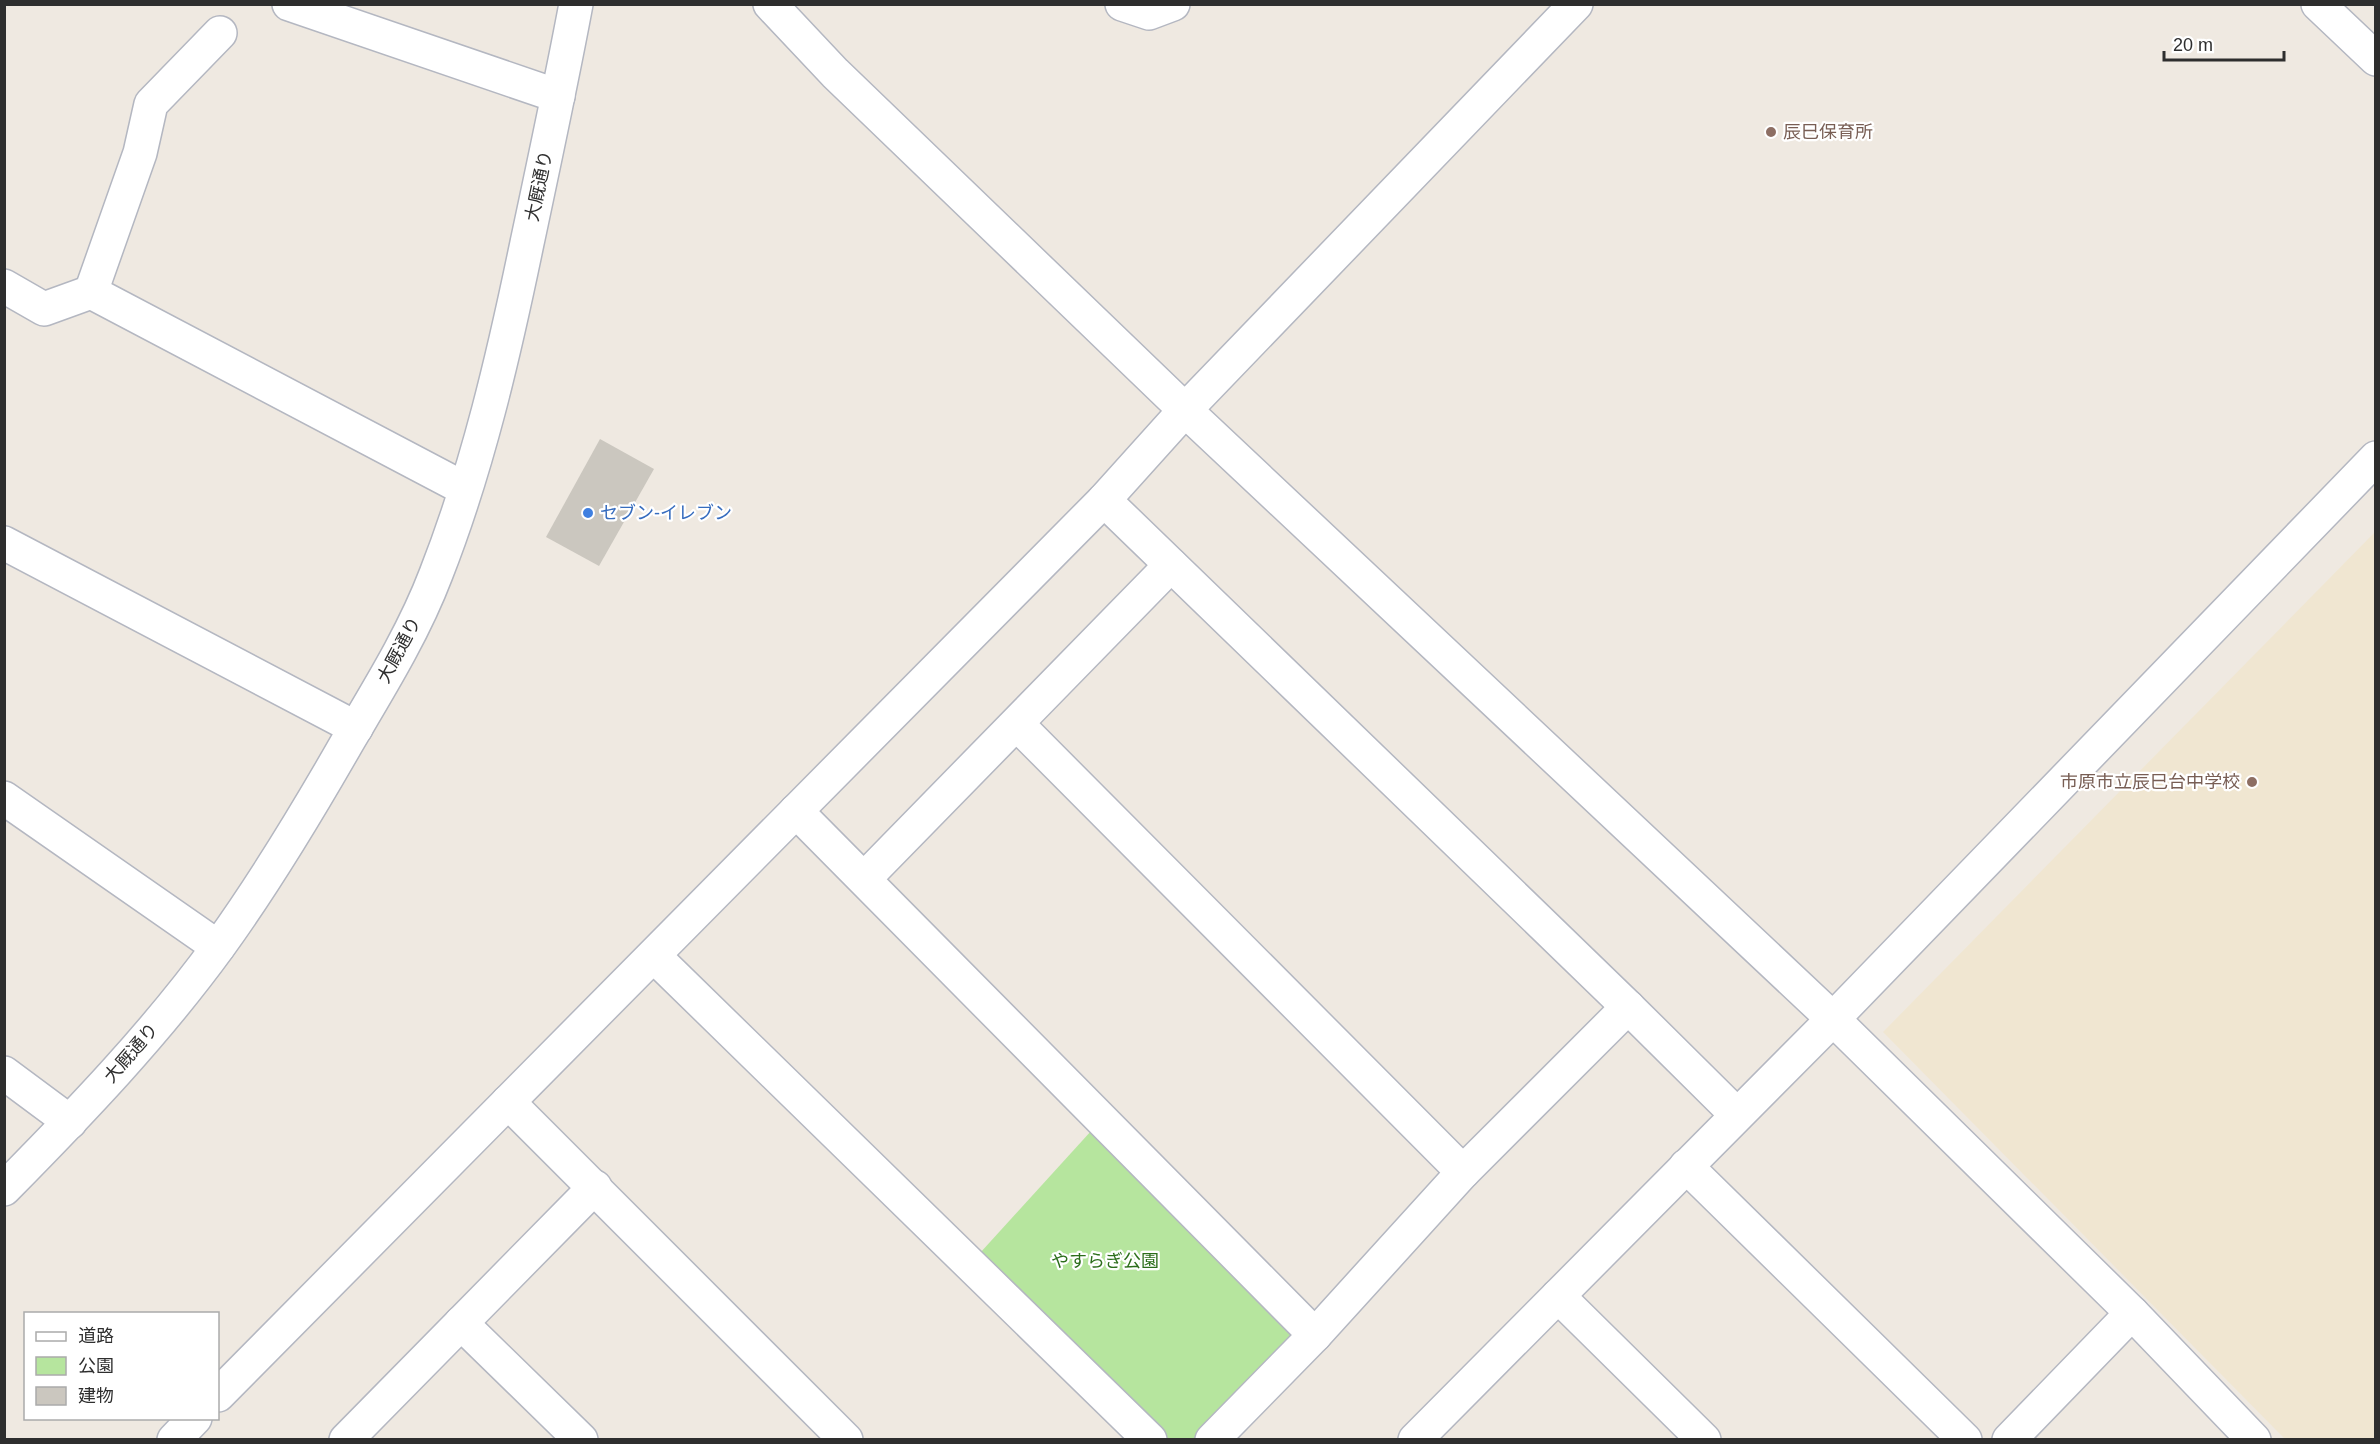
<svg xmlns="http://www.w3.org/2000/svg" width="2380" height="1444" font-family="Helvetica,'Noto Sans JP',sans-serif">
<rect width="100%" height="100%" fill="#efe9e1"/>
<polygon fill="#f0e6d1" points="2375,532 2375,1439 2285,1439 1883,1032"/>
<polygon fill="#b6e59e" points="1102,1119 1315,1335 1212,1439 1150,1439 970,1264"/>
<polygon fill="#cbc7bf" points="600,439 654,469 599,566 546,537"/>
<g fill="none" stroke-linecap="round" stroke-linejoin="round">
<g stroke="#b4b7c1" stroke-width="36">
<g id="street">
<polyline points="289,4 558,96"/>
<polyline points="770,4 835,73 1185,410 1833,1019 2132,1313 2254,1440"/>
<polyline points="1122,4 1149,13 1173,4"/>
<polyline points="2318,4 2376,59"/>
<polyline points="4,286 44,309 91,292 465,489"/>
<polyline points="91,292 140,153 151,104 220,33"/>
<polyline points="1104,500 1628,1007 1737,1115"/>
<polyline points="4,543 356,728"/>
<polyline points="1017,724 1463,1172"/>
<polyline points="4,798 218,947"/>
<polyline points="796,811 1315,1335"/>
<polyline points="864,879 1171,565"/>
<polyline points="654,956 1150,1440"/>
<polyline points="4,1073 70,1122"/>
<polyline points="508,1102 846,1440"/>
<polyline points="1686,1166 1965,1440"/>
<polyline points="1558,1296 1704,1440"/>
<polyline points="461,1323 581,1440"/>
<polyline points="218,1395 1104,500 1185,410 1576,4"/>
<polyline points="174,1440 195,1418"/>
<polyline points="346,1440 595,1187"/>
<polyline points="1212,1440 1315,1335 1463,1172 1628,1007"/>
<polyline points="2009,1440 2132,1313"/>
</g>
</g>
<g stroke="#b4b7c1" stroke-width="36">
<g id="secondary">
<path d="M4,1189C80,1112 155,1034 219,946C266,881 308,811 348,741C380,687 414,632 436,574C478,467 504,354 527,243C544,163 561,84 576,4"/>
<polyline points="1415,1440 1833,1019 2376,458"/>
</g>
</g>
<use href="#street" stroke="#fff" stroke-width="33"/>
<use href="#secondary" stroke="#fff" stroke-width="33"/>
</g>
<g fill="#8d6e63" stroke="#fff" stroke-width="2">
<circle cx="1771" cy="132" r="6"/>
<circle cx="2252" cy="782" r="6"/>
</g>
<circle fill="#3f7fe0" stroke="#fff" stroke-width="2" cx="588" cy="513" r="6"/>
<g text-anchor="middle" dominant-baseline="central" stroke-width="4.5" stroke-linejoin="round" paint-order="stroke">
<g font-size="18" fill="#785e54" stroke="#fff" text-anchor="start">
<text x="1783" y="132">辰巳保育所</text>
<text x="2240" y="782" text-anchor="end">市原市立辰巳台中学校</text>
</g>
<g font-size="18" fill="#2e2e2e" stroke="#fff">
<text transform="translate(539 186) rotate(-78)">大厩通り</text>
<text transform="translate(399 650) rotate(-62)">大厩通り</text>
<text transform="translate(131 1053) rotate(-49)">大厩通り</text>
</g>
<g font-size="18" fill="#366cbe" stroke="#fff" text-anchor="start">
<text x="600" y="513">セブン-イレブン</text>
</g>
<g font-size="18" fill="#2c6e1b" stroke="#fff">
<text x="1105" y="1261">やすらぎ公園</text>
</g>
</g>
<rect width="2380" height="1444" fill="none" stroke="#2e2e2e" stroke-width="12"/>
<rect x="24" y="1312" width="195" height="108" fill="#ffffff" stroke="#ababab" stroke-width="1.5"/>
<rect x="36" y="1332" width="30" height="9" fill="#ffffff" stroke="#ababab" stroke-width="1.5"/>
<text x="78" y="1342" font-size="18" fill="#2e2e2e">道路</text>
<rect x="36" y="1357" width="30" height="18" fill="#b6e59e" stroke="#ababab" stroke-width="1.5"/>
<text x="78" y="1372" font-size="18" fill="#2e2e2e">公園</text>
<rect x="36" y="1387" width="30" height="18" fill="#cbc7bf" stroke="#ababab" stroke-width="1.5"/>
<text x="78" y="1402" font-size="18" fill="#2e2e2e">建物</text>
<path d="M2164 51v9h120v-9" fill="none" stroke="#2e2e2e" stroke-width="3"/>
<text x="2173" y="51" font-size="18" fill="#2e2e2e" stroke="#ffffff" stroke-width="4.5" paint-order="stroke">20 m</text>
</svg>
